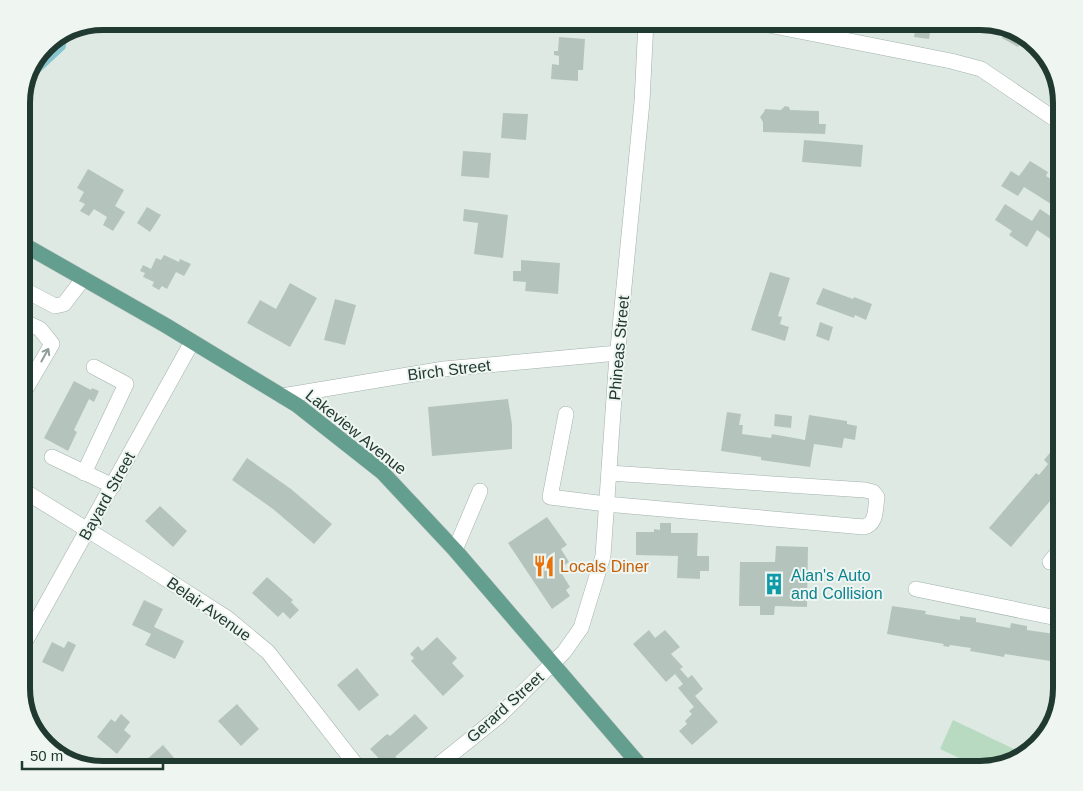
<svg xmlns="http://www.w3.org/2000/svg" width="1083" height="791" font-family="Helvetica,sans-serif">
<rect width="100%" height="100%" fill="#dee9e4"/>
<polygon fill="#b7dac0" points="953,720 1014,749 1007,763 983,769 940,749"/>
<g fill="none" stroke-linecap="round" stroke-linejoin="round">
<polyline stroke="#87c5ce" stroke-width="5.5" points="31,77 63,47 64,36"/>
</g>
<g fill="#b4c4bd">
<polygon points="914,21 928,21 926,32 930,33 929,39 914,37 915,30 912,30"/>
<polygon points="1006,30 1025,36 1018,47 1002,38"/>
<polygon points="559,37 585,39 583,70 578,70 578,81 551,79 552,64 559,65 559,56 554,55 554,51 558,51"/>
<polygon points="785,106 789,107 790,110 819,111 819,124 826,124 825,134 763,132 763,122 760,117 764,112 765,109 781,110"/>
<polygon points="503,113 528,114 526,140 501,138"/>
<polygon points="804,140 863,145 861,167 802,162"/>
<polygon points="463,151 491,153 489,178 461,176"/>
<polygon points="1030,161 1048,172 1046,176 1062,186 1051,204 1024,187 1018,196 1001,186 1011,171 1019,176"/>
<polygon points="88,169 124,190 115,206 125,212 113,231 103,225 107,217 94,209 89,216 80,211 85,204 79,201 84,192 77,188"/>
<polygon points="1005,204 1032,221 1040,209 1062,224 1062,253 1055,249 1058,244 1037,230 1027,247 1009,235 1012,231 995,220"/>
<polygon points="147,207 161,215 150,232 137,223"/>
<polygon points="464,209 508,215 503,258 474,254 478,223 463,221"/>
<polygon points="164,255 179,262 180,259 191,264 184,276 176,272 167,289 162,286 159,290 152,286 154,282 143,277 145,273 140,271 143,265 151,269 156,258 161,260"/>
<polygon points="521,260 560,263 558,294 525,291 526,282 513,281 513,271 521,271"/>
<polygon points="770,272 790,278 778,316 782,317 780,324 789,327 785,341 751,330"/>
<polygon points="290,283 317,298 290,347 247,323 260,300 276,309"/>
<polygon points="823,288 853,299 854,297 872,304 866,320 855,315 854,318 816,304"/>
<polygon points="335,299 356,305 345,345 324,340"/>
<polygon points="820,322 833,327 829,341 816,336"/>
<polygon points="74,381 91,390 92,388 99,391 94,402 89,399 74,430 77,432 68,451 44,438"/>
<polygon points="508,399 512,424 512,449 432,456 428,407"/>
<polygon points="727,412 741,414 739,425 743,425 742,434 771,438 772,434 805,440 809,415 847,421 847,424 857,426 855,440 844,438 842,448 814,444 810,467 761,460 761,457 721,451"/>
<polygon points="775,414 792,416 791,428 774,426"/>
<polygon points="1062,438 1062,491 1058,496 1056,494 1011,547 989,528 1036,473 1039,475 1048,464 1044,460"/>
<polygon points="247,458 291,489 332,524 314,544 273,509 232,480"/>
<polygon points="160,506 187,531 173,547 145,521"/>
<polygon points="547,517 567,545 561,549 569,562 559,569 570,587 566,590 570,596 552,609 508,543"/>
<polygon points="660,523 671,523 671,533 698,533 697,556 709,556 709,571 700,571 700,579 677,578 678,556 636,555 636,532 654,532 654,529 660,530"/>
<polygon points="776,546 808,547 807,607 775,606 774,615 760,615 760,606 739,606 740,562 775,562"/>
<polygon points="267,577 293,600 291,602 299,610 290,619 283,612 278,617 252,593"/>
<polygon points="144,600 163,609 154,627 184,641 175,659 145,645 151,634 132,625"/>
<polygon points="892,606 926,611 925,614 960,620 960,616 976,618 976,622 1010,628 1011,623 1027,626 1027,630 1062,635 1062,667 1056,666 1057,662 1005,654 1004,657 970,651 971,648 950,645 949,647 943,646 944,644 887,634"/>
<polygon points="649,630 655,638 665,630 680,647 671,654 683,667 680,669 688,678 692,675 703,689 695,696 718,722 692,745 679,731 687,724 685,721 692,714 689,711 694,707 678,688 683,684 675,674 666,682 633,644"/>
<polygon points="437,637 457,658 452,663 464,676 443,696 411,661 414,658 410,654 418,646 422,651"/>
<polygon points="68,641 76,645 63,672 42,662 52,642 64,648"/>
<polygon points="357,668 379,695 359,711 337,685"/>
<polygon points="237,704 259,729 241,746 218,721"/>
<polygon points="121,714 130,722 124,730 131,736 117,754 97,737 111,719 115,722"/>
<polygon points="415,714 428,728 395,757 398,759 388,768 370,749 387,734 390,736"/>
<polygon points="163,745 180,765 175,770 135,770"/>
<polygon points="291,759 299,770 276,770"/>
</g>
<g fill="none" stroke-linecap="round" stroke-linejoin="round">
<g stroke="#a1b1ab" stroke-width="16">
<g id="minor">
<polyline points="749,21 951,61 981,69 1062,124"/>
<polyline points="21,288 55,306 64,304 83,279"/>
<polyline points="282,396 444,369 618,353"/>
<polyline points="21,397 52,344 40,329 21,320"/>
<path d="M566,414L550,497L606,504L864,527C877,524 875,509 877,497L873,492L865,490L609,473"/>
<polyline points="52,457 113,486"/>
<polyline points="84,473 126,384 94,367"/>
<polyline points="21,489 138,561 227,618 268,652 360,770"/>
<polyline points="455,550 480,491"/>
<polyline points="1050,562 1062,548"/>
<polyline points="916,589 1062,619"/>
<polyline points="21,649 192,342"/>
<polyline points="432,770 498,717 564,652 581,628 603,556 616,369 642,102 646,21"/>
</g>
</g>
<g stroke="#bcc4c1" stroke-width="16">
<polyline id="major" points="21,243 165,325 297,405 382,472 455,550 644,770"/>
</g>
<use href="#minor" stroke="#fff" stroke-width="15"/>
<use href="#major" stroke="#649e8e" stroke-width="15"/>
</g>
<defs><path id="oneway-shaft" d="M-6 0H5M1.5-3L5.5 0L1.5 3" fill="none" stroke-width="1.6" stroke-linecap="round" stroke-linejoin="round" transform="scale(1.25)"/></defs>
<use stroke="#909c98" href="#oneway-shaft" transform="translate(45 355) rotate(-61)"/>
<defs>
<g id="restaurant-bare" transform="scale(1.725)"><path d="M-5-6h1v4h1v-4h1v4h1v-4h1v5L-1.5 .5V6h-2V.5L-5-1ZM5-6V6H3V1.5H1.5Q1.5-4 5-6Z" fill="#e8710a" stroke="#eff6f2" stroke-width="2.5" paint-order="stroke"/></g>
<g id="building-bare" transform="scale(1.725)"><path d="M-4-6H4V6H1V3H-1V6H-4ZM-2.5-4.3h1.7v1.8h-1.7ZM.8-4.3h1.7v1.8H.8ZM-2.5-1h1.7V.8h-1.7ZM.8-1h1.7V.8H.8Z" fill="#0f9aa8" stroke="#eff6f2" stroke-width="2.5" paint-order="stroke"/></g>
</defs>
<g fill-rule="evenodd">
<use href="#restaurant-bare" x="544" y="566"/>
<use href="#building-bare" x="774" y="584"/>
</g>
<g text-anchor="middle" dominant-baseline="central" stroke-width="4" stroke-linejoin="round" paint-order="stroke">
<g font-size="16" fill="#203931" stroke="#eff6f2">
<text transform="translate(619 348) rotate(-85)">Phineas Street</text>
<text transform="translate(449 370) rotate(-7)">Birch Street</text>
<text transform="translate(356 432) rotate(39)">Lakeview Avenue</text>
<text transform="translate(107 496) rotate(-61)">Bayard Street</text>
<text transform="translate(209 609) rotate(35)">Belair Avenue</text>
<text transform="translate(505 707) rotate(-42)">Gerard Street</text>
</g>
<g font-size="16" fill="#c56008" stroke="#eff6f2" text-anchor="start">
<text x="560" y="566">Locals Diner</text>
</g>
<g font-size="16" fill="#0d838f" stroke="#eff6f2" text-anchor="start">
<text x="791" y="575">Alan's Auto<tspan x="791" dy="18">and Collision</tspan></text>
</g>
</g>
<path d="M0 0H1083V791H0ZM103 30H980A73 73 0 0 1 1053 103V688A73 73 0 0 1 980 761H103A73 73 0 0 1 30 688V103A73 73 0 0 1 103 30Z" fill="#eff6f2" fill-rule="evenodd"/>
<path fill="none" stroke="#203931" stroke-width="6" d="M103 30H980A73 73 0 0 1 1053 103V688A73 73 0 0 1 980 761H103A73 73 0 0 1 30 688V103A73 73 0 0 1 103 30Z"/>
<path d="M22 761v8h141v-8" fill="none" stroke="#203931" stroke-width="2.5"/>
<text x="30" y="761" font-size="15" fill="#203931" stroke="#eff6f2" stroke-width="4" paint-order="stroke">50 m</text>
</svg>
